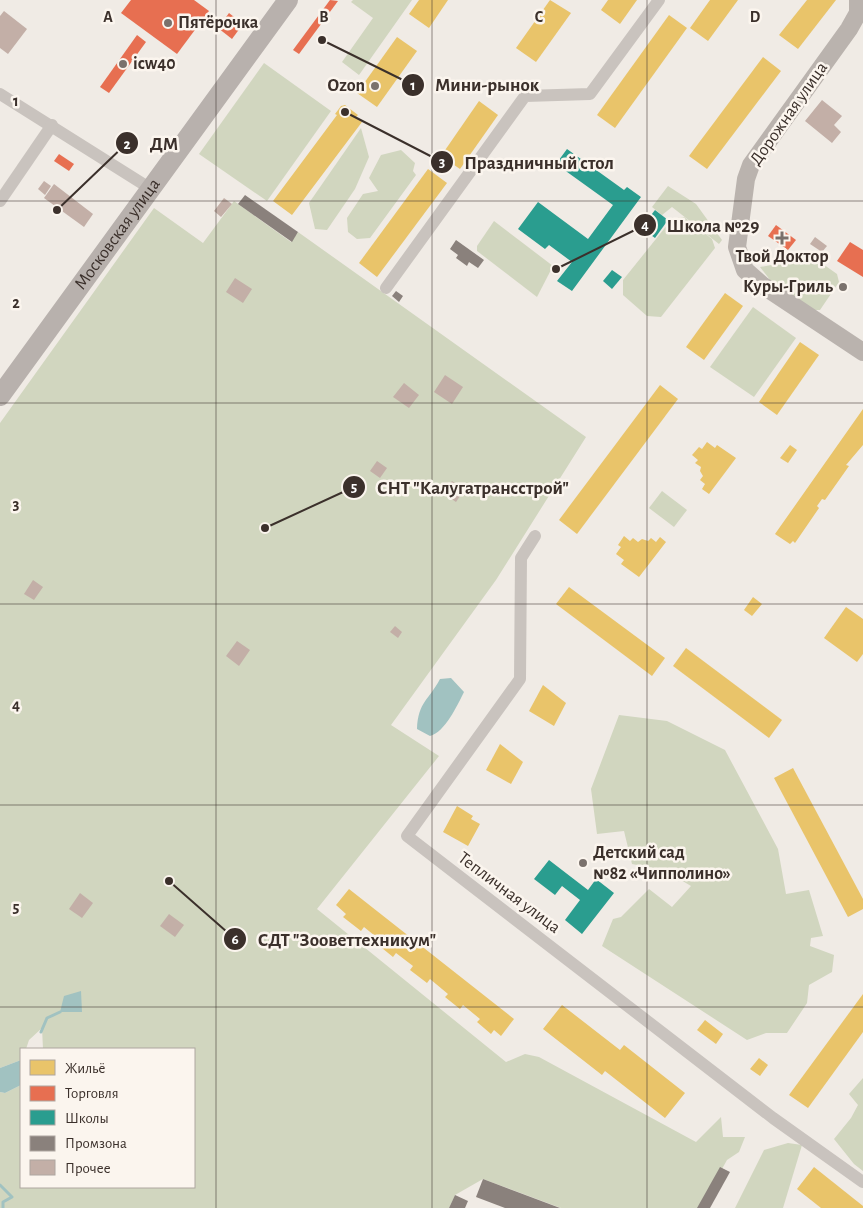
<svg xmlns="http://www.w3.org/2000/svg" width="863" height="1208" font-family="'Alegreya Sans',sans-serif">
<rect width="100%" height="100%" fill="#f0ebe5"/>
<g fill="#d1d6bf">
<polygon points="353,0 412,0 359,75 342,62 373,18 351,2"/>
<polygon points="264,63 331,111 267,201 199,154"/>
<polygon points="361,128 369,157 355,189 327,230 315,229 309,203"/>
<polygon points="401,150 415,163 413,171 416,175 370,238 357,239 348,232 347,218 363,194 378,191 369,178 381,155"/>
<polygon points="668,186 696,204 722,240 719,244 672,207 662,215 652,207"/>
<polygon points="234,201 291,242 298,232 586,437 496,580 391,725 439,756 317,909 506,1062 525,1054 539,1057 696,1142 721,1117 723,1137 745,1137 739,1152 727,1160 700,1208 561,1208 483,1179 455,1195 449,1208 0,1208 0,1092 5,1093 21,1085 21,1187 194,1187 194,1049 43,1049 42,1028 29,1040 26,1049 21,1049 21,1060 0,1068 0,423 154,208 203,243"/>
<polygon points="684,217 712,239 715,248 661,317 647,316 623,295 623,280 672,219"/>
<polygon points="494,221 553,266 537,297 477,251 477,246"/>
<polygon points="802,255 813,257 837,274 839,282 820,310 812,310 774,285 760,267 777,264 787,265"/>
<polygon points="753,307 796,338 754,397 710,367"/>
<polygon points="662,491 687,510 674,527 649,508"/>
<polygon points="619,715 667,721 725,750 778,849 786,894 809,890 823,936 811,938 810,946 834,955 832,972 809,985 807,1003 787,1033 766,1033 747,1040 602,946 613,919 621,917 649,889 672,907 691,886 664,870 632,864 624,831 597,834 591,789"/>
<polygon points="863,1078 863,1171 854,1164 834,1139 851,1118 858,1105 849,1094"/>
<polygon points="788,1143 802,1145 783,1208 735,1208 764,1150"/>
</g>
<g fill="#a1c2c1">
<path d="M451,678L464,692C457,706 445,732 430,736L417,729C418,702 429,700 440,679Z"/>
<polygon points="81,991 82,1012 60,1012 64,996"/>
<polygon points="21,1060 21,1085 5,1093 0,1092 0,1068"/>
</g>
<g fill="#e9c46a">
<polygon points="419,0 448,0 429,28 409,14"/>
<polygon points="550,0 571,13 536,62 516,48"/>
<polygon points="608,0 637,0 620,24 601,10"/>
<polygon points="710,0 738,0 708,41 690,28"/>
<polygon points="807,0 836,0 798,49 779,35"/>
<polygon points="669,15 687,28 615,128 597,115"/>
<polygon points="397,37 417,51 377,107 357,93"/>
<polygon points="763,57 781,71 707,169 689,156"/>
<polygon points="479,101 498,115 460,169 441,156"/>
<polygon points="345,105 358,115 356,117 362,122 292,215 273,201 337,115 335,114 341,106"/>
<polygon points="428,169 447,183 377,277 359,263"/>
<polygon points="725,293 743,306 704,360 686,347"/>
<polygon points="800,342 819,355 777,415 759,402"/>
<polygon points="660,385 678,399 577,534 559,520"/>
<polygon points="863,409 863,445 846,465 849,466 825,500 822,499 817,506 819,508 795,543 793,541 790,544 775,534"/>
<polygon points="707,442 715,448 717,445 736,458 709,494 702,489 705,484 700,480 703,476 700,471 701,467 695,463 698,460 692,455 699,447 702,449"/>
<polygon points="790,445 797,450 788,463 780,458"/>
<polygon points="624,536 630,541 633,538 638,542 642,539 648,541 651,538 656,542 660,537 666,542 639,577 621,564 624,560 616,554 621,547 618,545"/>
<polygon points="569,587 665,658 652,676 556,604"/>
<polygon points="753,597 762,604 752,616 744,610"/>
<polygon points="846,607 863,619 863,654 857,662 824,638"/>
<polygon points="686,648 782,720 769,738 673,666"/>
<polygon points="543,685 566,703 554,726 529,711"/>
<polygon points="500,744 523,762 511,784 486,770"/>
<polygon points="793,768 863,899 863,909 848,917 774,778"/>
<polygon points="457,806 473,816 471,819 480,824 468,846 443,832"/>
<polygon points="349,889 514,1019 501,1036 494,1030 491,1034 477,1022 480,1019 463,1005 460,1009 445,997 448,994 430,979 427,983 410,970 413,966 396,953 393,957 377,944 380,940 364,927 361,931 343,917 346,914 336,905"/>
<polygon points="863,994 863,1032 808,1108 789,1095"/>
<polygon points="562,1005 620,1050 624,1045 685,1093 665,1118 605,1071 602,1075 543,1029"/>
<polygon points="705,1020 723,1034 716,1044 697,1030"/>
<polygon points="759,1058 768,1065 760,1076 750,1069"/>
<polygon points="814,1167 863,1206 863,1208 821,1208 797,1189"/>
</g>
<g fill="#e76f51">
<polygon points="131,0 194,0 209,11 177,54 121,13"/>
<polygon points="330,0 338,1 299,54 293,50"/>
<polygon points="229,13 243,24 232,39 218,28"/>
<polygon points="137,35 146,42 109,93 100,87"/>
<polygon points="59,154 74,164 69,171 54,161"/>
<polygon points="776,225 796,240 788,250 768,236"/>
<polygon points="850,242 863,250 863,277 837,261"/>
</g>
<g fill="#2a9d8f">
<polygon points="567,149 624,190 627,187 641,197 572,291 557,281 572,262 549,245 545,249 518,229 538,202 588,239 613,205 556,164"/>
<polygon points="655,210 668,220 655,238 641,228"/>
<polygon points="612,270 622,277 612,289 603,281"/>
<polygon points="549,860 588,890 596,879 614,893 582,934 565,920 580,900 562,886 555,895 534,879"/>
</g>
<g fill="#8a817c">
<polygon points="245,195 298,232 292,242 238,204"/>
<polygon points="456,240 484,260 478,268 469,262 467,266 456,258 458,255 450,249"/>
<polygon points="396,291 403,296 399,302 392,296"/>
<polygon points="720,1167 730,1172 710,1208 697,1208"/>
<polygon points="483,1179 560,1208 505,1208 476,1197"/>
<polygon points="455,1195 468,1201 465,1208 449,1208"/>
</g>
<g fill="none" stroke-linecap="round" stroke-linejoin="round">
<g stroke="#a1c2c1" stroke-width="3">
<polyline points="41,1032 47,1018 60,1012"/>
<polyline points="0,1185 12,1197 3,1202 3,1208"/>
</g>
</g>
<g fill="#c3afa7">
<polygon points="4,11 27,29 8,54 0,48 0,16"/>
<polygon points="822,100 842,116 834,125 841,132 832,143 805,121"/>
<polygon points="44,181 51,186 45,195 38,189"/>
<polygon points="54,184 93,214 84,227 44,198"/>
<polygon points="224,198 232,204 221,217 214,211"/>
<polygon points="815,237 827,246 822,252 810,244"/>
<polygon points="235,278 252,289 243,303 226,292"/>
<polygon points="445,375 463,387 452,404 434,392"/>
<polygon points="404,383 419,395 409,408 393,397"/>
<polygon points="377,461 387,468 380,478 370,471"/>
<polygon points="452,481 464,490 456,502 443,493"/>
<polygon points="33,580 43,587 34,600 24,594"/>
<polygon points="395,626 402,632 398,638 390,632"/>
<polygon points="237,641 250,650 239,666 226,656"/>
<polygon points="80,893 93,903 82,918 69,909"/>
<polygon points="169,914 184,925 175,937 160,926"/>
</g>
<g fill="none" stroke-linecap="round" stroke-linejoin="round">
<g stroke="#c9c3be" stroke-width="12">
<polyline points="0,94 151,189"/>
<polyline points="0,201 52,125"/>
<polyline points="386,288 525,96 590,94 659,0"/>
<polyline points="535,536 521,558 520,679 407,836 773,1118 863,1182"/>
</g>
<polyline stroke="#bab3ae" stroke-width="18" points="858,0 858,13 849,29 751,165 746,179 737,247 745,270 762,285 863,352"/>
<path stroke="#b8b1ad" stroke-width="20" id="s1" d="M0,396L288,0"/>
</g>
<path fill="none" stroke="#3b302b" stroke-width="1" stroke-opacity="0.55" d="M216,0V1208M432,0V1208M647,0V1208M0,201H863M0,403H863M0,604H863M0,805H863M0,1007H863"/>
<g fill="#7a716c" stroke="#fbf5ee" stroke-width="2">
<circle cx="168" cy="23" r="5"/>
<circle cx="123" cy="64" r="5"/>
<circle cx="375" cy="86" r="5"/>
<path d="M779.5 230.5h5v5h5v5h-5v5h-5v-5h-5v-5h5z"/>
<circle cx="843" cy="287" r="5"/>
<circle cx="583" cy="863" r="5"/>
</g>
<g text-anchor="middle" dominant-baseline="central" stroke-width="5" stroke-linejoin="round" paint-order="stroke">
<g font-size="18" font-weight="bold" fill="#3b302b" stroke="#fbf5ee" text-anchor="start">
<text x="178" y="23">Пятёрочка</text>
<text x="133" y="64">icw40</text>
<text x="365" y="86" text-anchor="end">Ozon</text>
<text x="782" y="257" text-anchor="middle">Твой Доктор</text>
<text x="833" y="287" text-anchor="end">Куры-Гриль</text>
<text x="593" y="853">Детский сад<tspan x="593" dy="21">№82 «Чипполино»</tspan></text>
</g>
<g font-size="18" fill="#3b302b" stroke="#fbf5ee">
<text transform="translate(789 114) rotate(-55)">Дорожная улица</text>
<text stroke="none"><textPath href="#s1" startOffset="200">Московская улица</textPath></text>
<text transform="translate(509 893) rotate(37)">Тепличная улица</text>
</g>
</g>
<g font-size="16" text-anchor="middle" font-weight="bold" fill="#3b302b" stroke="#fbf5ee" stroke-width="5" stroke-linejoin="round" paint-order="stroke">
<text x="108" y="22">A</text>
<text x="324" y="22">B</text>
<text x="539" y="22">C</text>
<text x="755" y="22">D</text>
<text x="16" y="106">1</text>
<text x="16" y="308">2</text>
<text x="16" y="509">3</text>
<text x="16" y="710">4</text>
<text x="16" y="912">5</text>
</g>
<path fill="none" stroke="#3b302b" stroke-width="2" d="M322 40L413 85M57 210L127 143M345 112L442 162M556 269L645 225M265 528L354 487M169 881L235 939"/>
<g fill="#3b302b" stroke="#fbf5ee" stroke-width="2">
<circle cx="322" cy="40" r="5"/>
<circle cx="57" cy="210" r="5"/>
<circle cx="345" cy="112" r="5"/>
<circle cx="556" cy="269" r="5"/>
<circle cx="265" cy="528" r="5"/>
<circle cx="169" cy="881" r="5"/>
<circle cx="413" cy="85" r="12"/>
<circle cx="127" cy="143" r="12"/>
<circle cx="442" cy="162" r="12"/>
<circle cx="645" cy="225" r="12"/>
<circle cx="354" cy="487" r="12"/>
<circle cx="235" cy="939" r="12"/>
</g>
<g font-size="15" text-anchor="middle" font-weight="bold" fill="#fff">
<text x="413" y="90">1</text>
<text x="127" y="149">2</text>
<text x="442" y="167">3</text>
<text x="645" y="230">4</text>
<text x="354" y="492">5</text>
<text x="235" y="944">6</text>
</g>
<g font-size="19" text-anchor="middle" font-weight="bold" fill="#3b302b" stroke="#fbf5ee" stroke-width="5" stroke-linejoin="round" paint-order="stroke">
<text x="487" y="91">Мини-рынок</text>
<text x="164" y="150">ДМ</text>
<text x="539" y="169">Праздничный стол</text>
<text x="713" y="232">Школа №29</text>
<text x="473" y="494">СНТ "Калугатрансстрой"</text>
<text x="347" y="946">СДТ "Зооветтехникум"</text>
</g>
<rect x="20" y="1048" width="175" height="140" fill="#fbf5ee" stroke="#aea6a0"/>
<rect x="30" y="1060" width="25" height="15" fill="#e9c46a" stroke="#aea6a0"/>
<text x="65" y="1073" font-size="15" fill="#3b302b">Жильё</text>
<rect x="30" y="1086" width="25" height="15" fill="#e76f51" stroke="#aea6a0"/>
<text x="65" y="1098" font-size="15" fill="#3b302b">Торговля</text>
<rect x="30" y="1110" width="25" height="15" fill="#2a9d8f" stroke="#aea6a0"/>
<text x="65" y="1123" font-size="15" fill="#3b302b">Школы</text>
<rect x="30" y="1136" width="25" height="15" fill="#8a817c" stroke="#aea6a0"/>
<text x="65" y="1148" font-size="15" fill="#3b302b">Промзона</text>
<rect x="30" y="1160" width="25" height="15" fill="#c3afa7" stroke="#aea6a0"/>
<text x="65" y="1173" font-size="15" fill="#3b302b">Прочее</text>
</svg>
